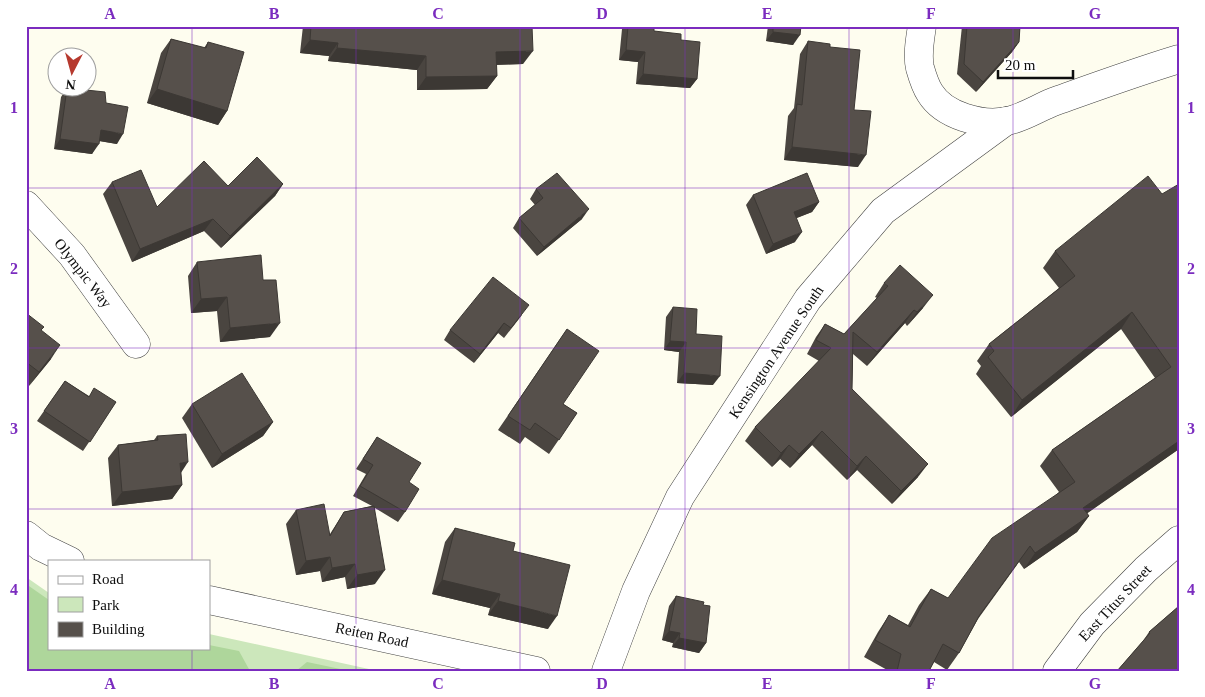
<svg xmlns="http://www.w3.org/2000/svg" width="1205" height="697" font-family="Georgia,serif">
<rect width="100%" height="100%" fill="#fefdef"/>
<polygon fill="#cce7bb" points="26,577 49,593 49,648 209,648 209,634 378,671 26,671"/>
<g fill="#aed69b">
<polygon points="26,584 49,600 49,648 209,648 209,645 239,651 250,671 26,671"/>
<polygon points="307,662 350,671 296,671"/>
</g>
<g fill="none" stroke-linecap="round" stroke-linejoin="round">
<g stroke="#414141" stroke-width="29">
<g id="minor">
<path d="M922,26C920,39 917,55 920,68C922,75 926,87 930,93C944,116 982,126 1007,121C1023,118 1038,108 1053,102C1095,87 1136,72 1179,59"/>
<polyline points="26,205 72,255 136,344"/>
<polyline points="26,535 41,547 70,561"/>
<polyline points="209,600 536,671"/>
<polyline points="606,671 636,591 680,497 808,299 883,211 1006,121"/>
<polyline points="1057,671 1092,624 1146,569 1179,540"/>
</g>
</g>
<use href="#minor" stroke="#fff" stroke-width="28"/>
</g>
<g fill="#4a4540">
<polygon points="303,26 532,26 523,64 496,65 497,76 487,89 417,90 417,70 328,61 329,56 300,53"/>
<polygon points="624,26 654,26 654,31 681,40 697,79 690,88 636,84 638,62 619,60 622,29"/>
<polygon points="768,26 801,26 793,45 766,41"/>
<polygon points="962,26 1020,26 1019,42 1012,52 976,92 957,74"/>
<polygon points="171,39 204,48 208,42 227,111 218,125 147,103 161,53"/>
<polygon points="808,41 830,47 854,110 858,167 784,160 788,116 794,108 800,54"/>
<polygon points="67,88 106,103 117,144 99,141 92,154 54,149 61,97"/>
<polygon points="112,182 157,207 228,186 283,184 275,196 221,248 204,231 132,262 103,194"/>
<polygon points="536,189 582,219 537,256 513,228 519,218 535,205 530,199"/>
<polygon points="1162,194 1179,449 1087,513 1089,516 1077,532 1024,569 1019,562 978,619 959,653 947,670 934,662 929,671 889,671 864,657 878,632 889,615 908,625 919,605 931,589 948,598 1059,492 1040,466 1052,450 1155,378 1121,329 1011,417 976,374 981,366 977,361 989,344 1059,288 1043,268 1055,251"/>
<polygon points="753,195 819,202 812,212 796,218 795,242 766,254 746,205"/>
<polygon points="197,262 263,280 270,337 220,342 217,311 191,313 188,276"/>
<polygon points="884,283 923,308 907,326 905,323 867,366 853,354 852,389 918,477 892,504 857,470 847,480 812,445 790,468 780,459 772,467 745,441 755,427 819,361 807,354 816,337 825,324 844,334 877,298 875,297"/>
<polygon points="673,307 696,334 713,385 677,383 679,352 664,350 666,317"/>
<polygon points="26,313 41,330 51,359 29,386 26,384"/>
<polygon points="522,315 504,338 498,333 474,363 444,340 450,330"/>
<polygon points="567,329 563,404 577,413 549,454 525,437 520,444 498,430"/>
<polygon points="65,381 89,396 116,402 83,451 37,421"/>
<polygon points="192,404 273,422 263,436 212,468 182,418"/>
<polygon points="157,436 181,473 182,485 172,499 112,506 108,458 118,445 154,440"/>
<polygon points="377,437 409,482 405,512 398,522 375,508 375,584 347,589 345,577 322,582 320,571 296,575 286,524 296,510 330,534 344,512 372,506 353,496 366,474 356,469"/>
<polygon points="455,528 513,551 548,629 488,615 490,608 432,594 445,542"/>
<polygon points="676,596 703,605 706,643 699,653 672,647 673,643 662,640 669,606"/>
<polygon points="1179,606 1179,671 1117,671 1143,641 1149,632"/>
</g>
<g fill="#3c3834">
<polygon points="773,32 800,35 793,45 766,41"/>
<polygon points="310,40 338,43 329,56 300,53"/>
<polygon points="1019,42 1012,52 976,92 983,82"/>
<polygon points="337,48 426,56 417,70 328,61"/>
<polygon points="626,50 645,52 638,62 619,60"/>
<polygon points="533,51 523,64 487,65 496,52"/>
<polygon points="643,74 697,79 690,88 636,84"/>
<polygon points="497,76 487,89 417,90 426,77"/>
<polygon points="157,89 227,111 218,125 147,103"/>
<polygon points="101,130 123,134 117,144 94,140"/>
<polygon points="60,139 99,144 92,154 54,149"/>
<polygon points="792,147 866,155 858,167 784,160"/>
<polygon points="283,184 275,196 221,248 230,236"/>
<polygon points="819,202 812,212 787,222 794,212"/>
<polygon points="589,209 582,219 537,256 544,247"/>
<polygon points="213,219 204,231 132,262 140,249"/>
<polygon points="802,232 795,242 766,254 773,244"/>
<polygon points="933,295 923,308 907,326 917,312"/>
<polygon points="227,297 217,311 191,313 201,299"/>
<polygon points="914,310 905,323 867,366 877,352"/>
<polygon points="1132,312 1121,329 1011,417 1022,400"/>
<polygon points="280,323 270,337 220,342 230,328"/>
<polygon points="504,323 498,333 474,363 480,354"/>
<polygon points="670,341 686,342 679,352 664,350"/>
<polygon points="60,345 51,359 29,386 39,372"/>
<polygon points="684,373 720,376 713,385 677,383"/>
<polygon points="273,422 263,436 212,468 222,454"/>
<polygon points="822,431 812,445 790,468 799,454"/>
<polygon points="1179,441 1179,449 1072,524 1083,508"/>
<polygon points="789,445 780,459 772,467 781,453"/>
<polygon points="866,456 857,470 847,480 857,466"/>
<polygon points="188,462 179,476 180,463"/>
<polygon points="928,464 918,477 892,504 901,491"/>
<polygon points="182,485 172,499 112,506 122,492"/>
<polygon points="1089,516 1077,532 1024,569 1035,553"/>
<polygon points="330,557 320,571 296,575 306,561"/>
<polygon points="355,564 345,577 322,582 332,568"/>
<polygon points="385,570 375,584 347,589 357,575"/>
<polygon points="442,580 500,594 490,608 432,594"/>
<polygon points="498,601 557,616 548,629 488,615"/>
<polygon points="669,631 680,633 673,643 662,640"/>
<polygon points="679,638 706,643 699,653 672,647"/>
</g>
<g fill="#56504b" stroke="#3c3834">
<polygon points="311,26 532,26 533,51 496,52 497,76 426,77 426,56 337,48 338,43 310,40"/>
<polygon points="628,26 654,26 654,31 681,34 681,40 700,42 697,79 643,74 645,52 626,50"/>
<polygon points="773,26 801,26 800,35 773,32"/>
<polygon points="967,26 1020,26 1019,42 983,82 964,64"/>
<polygon points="171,39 206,48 208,42 244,52 227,111 157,89"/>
<polygon points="808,41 830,44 830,47 860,50 854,110 871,111 866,155 792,147 797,104 802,105"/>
<polygon points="67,88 105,92 106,103 128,107 123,134 101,130 99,144 60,139"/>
<polygon points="257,157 283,184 230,236 213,219 140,249 112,182 141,170 157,207 204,161 228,186"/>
<polygon points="557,173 589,209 544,247 519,218 543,198 536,189"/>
<polygon points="807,173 819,202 794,212 802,232 773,244 753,195"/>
<polygon points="1148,176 1162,194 1179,184 1179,441 1083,508 1089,516 1035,553 1030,546 979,616 959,653 943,644 929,671 897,671 901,654 875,640 889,615 910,627 931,589 948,598 992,538 1075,482 1052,450 1171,367 1132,312 1022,400 988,357 994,351 989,344 1075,276 1055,251"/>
<polygon points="261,255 263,280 276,280 280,323 230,328 227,297 201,299 197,262"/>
<polygon points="900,265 933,295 917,312 914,310 877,352 853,332 852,389 928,464 901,491 866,456 857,466 822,431 799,454 789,445 781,453 755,427 831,348 816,340 825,324 844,334 888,286 884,283"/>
<polygon points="493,277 529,305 511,328 504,323 480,354 450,330"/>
<polygon points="673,307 697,309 696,334 722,336 720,376 684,373 686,342 670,341"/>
<polygon points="26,313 44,327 41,330 60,345 39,372 26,362"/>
<polygon points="567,329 599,351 563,404 577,413 559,440 535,423 530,430 508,416"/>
<polygon points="242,373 273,422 222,454 192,404"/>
<polygon points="65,381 89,397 94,388 116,402 90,442 44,411"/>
<polygon points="186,434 188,462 180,463 182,485 122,492 118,445 158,440 157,436"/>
<polygon points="377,437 421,463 409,482 419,489 405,512 360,486 373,465 363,459"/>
<polygon points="324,504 330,536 344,512 374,506 385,570 357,575 355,564 332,568 330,557 306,561 296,510"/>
<polygon points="455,528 515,543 513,551 570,565 557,616 498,601 500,594 442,580"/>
<polygon points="676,596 704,602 703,605 710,606 706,643 679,638 680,633 669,631"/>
<polygon points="1179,606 1179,669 1177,671 1117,671 1150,633 1149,632"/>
</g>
<path fill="none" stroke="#7b2cbf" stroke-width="1" stroke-opacity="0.55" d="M192,26V561M356,26V671M520,26V671M685,26V671M849,26V671M1013,26V671M26,188H1179M26,348H1179M26,509H1179M192,648V671"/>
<g text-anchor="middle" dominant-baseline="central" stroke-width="5" stroke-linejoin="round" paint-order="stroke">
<g font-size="15" fill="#0e0e0e" stroke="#fff">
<text transform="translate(83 273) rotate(52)">Olympic Way</text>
<text transform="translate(776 352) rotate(-56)">Kensington Avenue South</text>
<text transform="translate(1115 603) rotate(-47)">East Titus Street</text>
<text transform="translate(372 635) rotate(12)">Reiten Road</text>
</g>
</g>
<rect width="1205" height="697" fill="none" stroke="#ffffff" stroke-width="55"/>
<rect x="48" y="560" width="162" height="90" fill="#ffffff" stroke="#9f9f9f"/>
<rect x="58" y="576" width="25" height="8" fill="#ffffff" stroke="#9f9f9f"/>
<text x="92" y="584" font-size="15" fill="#0e0e0e">Road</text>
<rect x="58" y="597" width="25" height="15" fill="#cce7bb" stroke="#9f9f9f"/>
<text x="92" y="610" font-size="15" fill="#0e0e0e">Park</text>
<rect x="58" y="622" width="25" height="15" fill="#56504b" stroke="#9f9f9f"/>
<text x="92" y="634" font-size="15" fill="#0e0e0e">Building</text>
<g transform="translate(72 72) rotate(186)"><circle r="24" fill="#ffffff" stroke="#9f9f9f"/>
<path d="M0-4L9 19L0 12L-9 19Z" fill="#b6392e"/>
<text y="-8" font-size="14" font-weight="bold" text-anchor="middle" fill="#0e0e0e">N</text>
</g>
<path d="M998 70v8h75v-8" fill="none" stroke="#0e0e0e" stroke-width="2.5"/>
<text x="1005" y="70" font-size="15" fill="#0e0e0e" stroke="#ffffff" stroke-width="4" paint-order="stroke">20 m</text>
<rect x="28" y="28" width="1150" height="642" fill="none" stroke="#7b2cbf" stroke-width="2"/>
<g font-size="16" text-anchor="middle" font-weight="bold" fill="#7b2cbf">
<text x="110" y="19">A</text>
<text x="274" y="19">B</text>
<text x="438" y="19">C</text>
<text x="602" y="19">D</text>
<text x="767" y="19">E</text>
<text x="931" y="19">F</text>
<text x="1095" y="19">G</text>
<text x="14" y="113">1</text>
<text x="1191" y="113">1</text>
<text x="14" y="274">2</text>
<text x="1191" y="274">2</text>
<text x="14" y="434">3</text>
<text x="1191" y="434">3</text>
<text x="14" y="595">4</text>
<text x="1191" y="595">4</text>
<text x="110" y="689">A</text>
<text x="274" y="689">B</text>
<text x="438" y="689">C</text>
<text x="602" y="689">D</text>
<text x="767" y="689">E</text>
<text x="931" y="689">F</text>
<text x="1095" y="689">G</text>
</g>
</svg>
